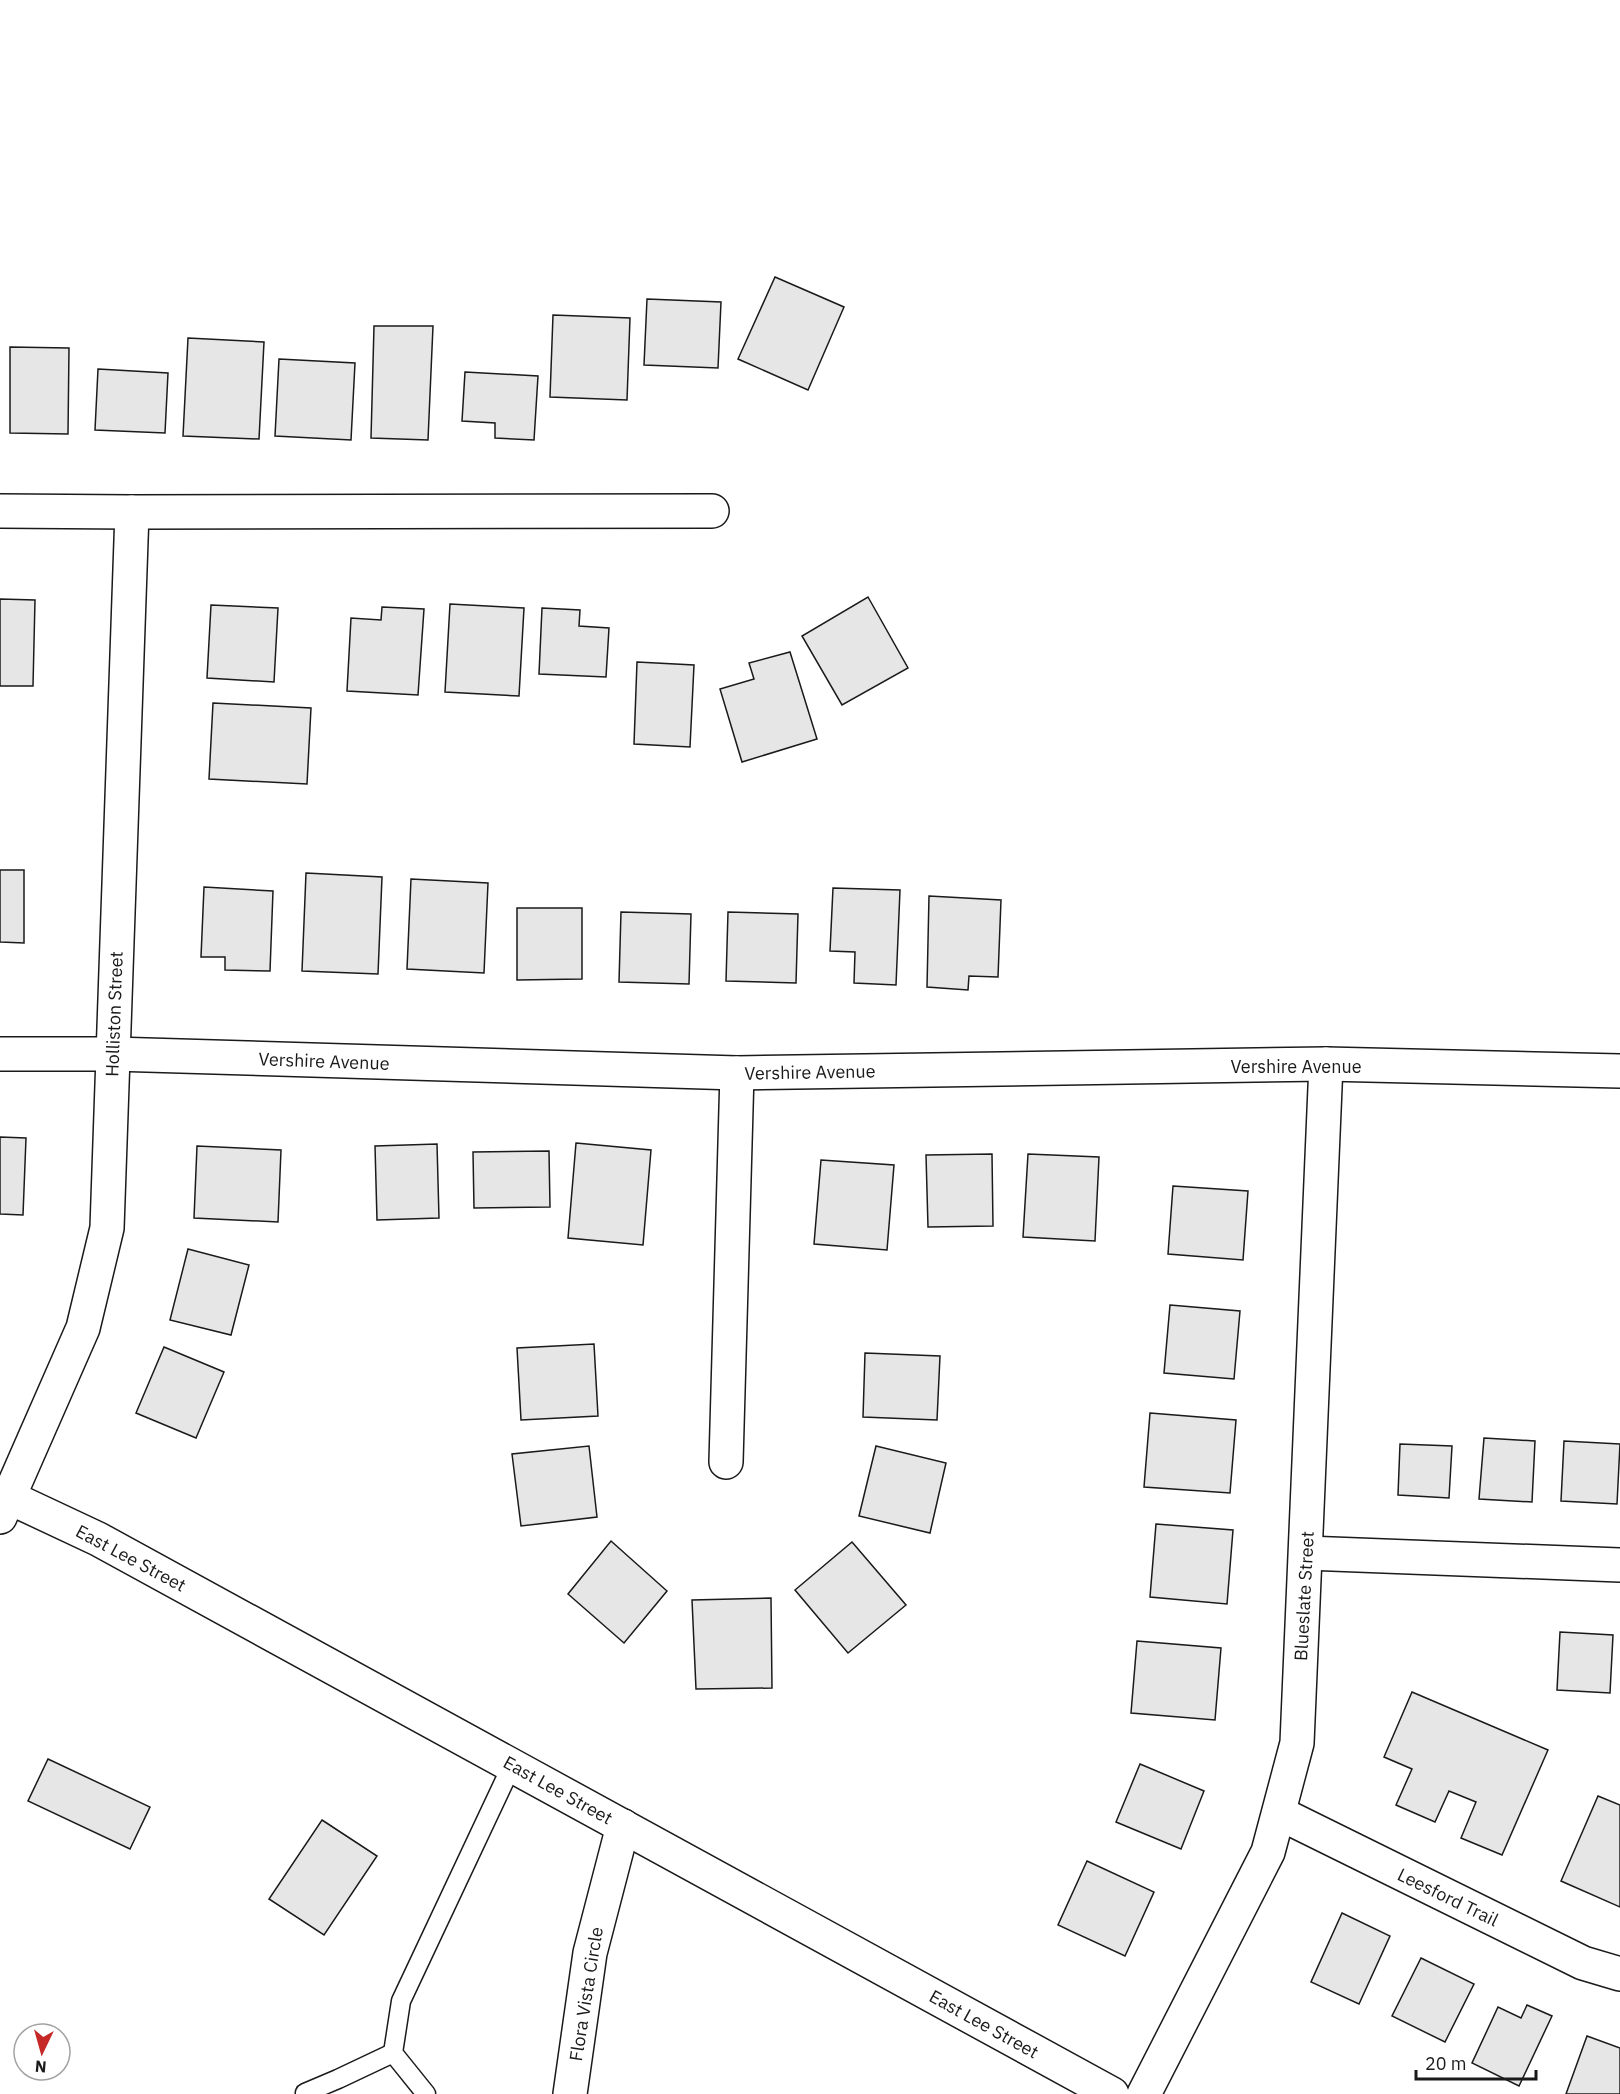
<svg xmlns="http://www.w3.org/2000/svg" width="1620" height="2094" font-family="'IBM Plex Sans',sans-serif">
<rect width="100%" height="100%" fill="#fff"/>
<g fill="#e6e6e6" stroke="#1a1a1a" stroke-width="1.5">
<polygon points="775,277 844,307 808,390 738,359"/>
<polygon points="647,299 721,302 718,368 644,365"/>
<polygon points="553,315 630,318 627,400 550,397"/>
<polygon points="374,326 433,326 428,440 371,438"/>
<polygon points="188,338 264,342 259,439 183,436"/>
<polygon points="10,347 69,348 68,434 10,433"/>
<polygon points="279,359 355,363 351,440 275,436"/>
<polygon points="98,369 168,373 165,433 95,430"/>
<polygon points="465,372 538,376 534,440 495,438 495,423 462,421"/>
<polygon points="868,597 908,668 842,705 802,636"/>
<polygon points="0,599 35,600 33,686 0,686"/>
<polygon points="450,604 524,608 519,696 445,692"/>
<polygon points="211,605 278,608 274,682 207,678"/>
<polygon points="382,607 424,609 418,695 347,691 351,618 381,620"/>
<polygon points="542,608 580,610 579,626 609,628 606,677 539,674"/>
<polygon points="790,652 817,739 742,762 720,689 754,679 749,663"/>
<polygon points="637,662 694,665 690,747 634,744"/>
<polygon points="213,703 311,708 307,784 209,779"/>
<polygon points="0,870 24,870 24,943 0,942"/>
<polygon points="306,873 382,877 378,974 302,971"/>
<polygon points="411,879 488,883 484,973 407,969"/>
<polygon points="204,887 273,891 270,971 225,970 225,957 201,957"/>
<polygon points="833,888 900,890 896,985 854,983 855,952 830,951"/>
<polygon points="929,896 1001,900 998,977 969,976 968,990 927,987"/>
<polygon points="517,908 582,908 582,979 517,980"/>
<polygon points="621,912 691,914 689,984 619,982"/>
<polygon points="728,912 798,914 796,983 726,981"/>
<polygon points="0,1137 26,1138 23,1215 0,1214"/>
<polygon points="576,1143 651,1150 643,1245 568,1238"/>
<polygon points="437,1144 439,1218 377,1220 375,1146"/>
<polygon points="197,1146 281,1150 278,1222 194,1218"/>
<polygon points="549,1151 550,1207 474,1208 473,1152"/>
<polygon points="992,1154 993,1226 928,1227 926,1155"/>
<polygon points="1028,1154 1099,1157 1095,1241 1023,1237"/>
<polygon points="821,1160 894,1165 887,1250 814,1244"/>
<polygon points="1173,1186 1248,1191 1243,1260 1168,1254"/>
<polygon points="188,1249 249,1265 231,1335 170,1320"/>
<polygon points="1170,1305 1240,1311 1234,1379 1164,1373"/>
<polygon points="594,1344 598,1416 521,1420 517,1348"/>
<polygon points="164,1347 224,1372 196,1438 136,1413"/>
<polygon points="865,1353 940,1356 937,1420 863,1417"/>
<polygon points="1150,1413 1236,1420 1230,1493 1144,1487"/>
<polygon points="1484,1438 1535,1441 1532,1502 1479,1499"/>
<polygon points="1564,1441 1620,1444 1617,1504 1561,1501"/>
<polygon points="1400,1444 1452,1446 1449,1498 1398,1495"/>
<polygon points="589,1446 597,1517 521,1526 512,1454"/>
<polygon points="876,1446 946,1463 930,1533 859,1516"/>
<polygon points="1156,1524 1233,1530 1227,1604 1150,1597"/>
<polygon points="611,1541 667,1591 624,1643 568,1594"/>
<polygon points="852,1542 906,1605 848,1653 795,1590"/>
<polygon points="771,1598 772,1688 696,1689 692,1600"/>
<polygon points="1560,1632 1613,1635 1610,1693 1557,1690"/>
<polygon points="1137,1641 1221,1648 1215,1720 1131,1713"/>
<polygon points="1412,1692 1548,1750 1502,1855 1461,1838 1476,1802 1449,1791 1435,1822 1396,1805 1412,1769 1384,1757"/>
<polygon points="48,1759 150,1807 130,1849 28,1801"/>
<polygon points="1140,1764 1204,1791 1181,1849 1116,1822"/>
<polygon points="1598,1796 1620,1805 1620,1907 1561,1881"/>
<polygon points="322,1820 377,1856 324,1935 269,1899"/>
<polygon points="1087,1861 1154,1892 1125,1956 1058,1925"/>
<polygon points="1342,1913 1390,1936 1359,2004 1311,1982"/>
<polygon points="1421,1958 1474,1984 1445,2042 1392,2016"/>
<polygon points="1527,2005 1552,2016 1519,2086 1472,2063 1498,2007 1521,2018"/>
<polygon points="1587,2036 1620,2048 1620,2094 1566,2094"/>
</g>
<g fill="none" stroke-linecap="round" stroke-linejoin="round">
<g stroke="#1a1a1a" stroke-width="21">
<g id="lane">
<polyline points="305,2093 338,2079 393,2053"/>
<polyline points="426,2094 393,2053 401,2001 512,1765"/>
</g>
</g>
<g stroke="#1a1a1a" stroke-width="36">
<g id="street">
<polyline points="0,511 132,512 712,511"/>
<polyline points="0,1054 113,1054 737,1073 1326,1064 1620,1071"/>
<polyline points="726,1462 737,1073"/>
<polyline points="0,1517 83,1328 107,1228 132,512"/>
<polyline points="1306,1553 1620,1565"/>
<polyline points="1279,1813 1583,1963 1620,1974"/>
<polyline points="570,2094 590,1953 623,1826"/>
<polyline points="1144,2094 1268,1852 1297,1743 1326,1064"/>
</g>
</g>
<g stroke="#1a1a1a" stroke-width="36">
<polyline id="secondary" points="0,1493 98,1539 1112,2094"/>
</g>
<use href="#lane" stroke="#fff" stroke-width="18"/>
<use href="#street" stroke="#fff" stroke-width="33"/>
<use href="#secondary" stroke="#fff" stroke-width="33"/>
</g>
<g text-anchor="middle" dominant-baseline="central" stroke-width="4.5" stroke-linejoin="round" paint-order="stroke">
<g font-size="18" fill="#1a1a1a" stroke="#fff">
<text transform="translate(114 1014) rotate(-88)">Holliston Street</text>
<text transform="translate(324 1061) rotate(2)">Vershire Avenue</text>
<text x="1296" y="1066">Vershire Avenue</text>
<text transform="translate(810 1072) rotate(-1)">Vershire Avenue</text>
<text transform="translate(131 1558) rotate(28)">East Lee Street</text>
<text transform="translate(1304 1596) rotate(-87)">Blueslate Street</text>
<text transform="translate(558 1790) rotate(29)">East Lee Street</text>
<text transform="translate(1448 1897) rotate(26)">Leesford Trail</text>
<text transform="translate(586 1994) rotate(-81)">Flora Vista Circle</text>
<text transform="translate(984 2024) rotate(29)">East Lee Street</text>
</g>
</g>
<g transform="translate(42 2052) rotate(185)"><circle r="28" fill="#ffffff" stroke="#a3a3a3" stroke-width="1.5"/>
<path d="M0-4.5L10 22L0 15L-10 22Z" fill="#c62828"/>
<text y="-9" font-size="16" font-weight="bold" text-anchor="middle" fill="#1a1a1a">N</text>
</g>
<path d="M1416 2070v9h120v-9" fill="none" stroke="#1a1a1a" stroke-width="3"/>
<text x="1425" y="2070" font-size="18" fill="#1a1a1a" stroke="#ffffff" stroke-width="4.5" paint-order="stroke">20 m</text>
</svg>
